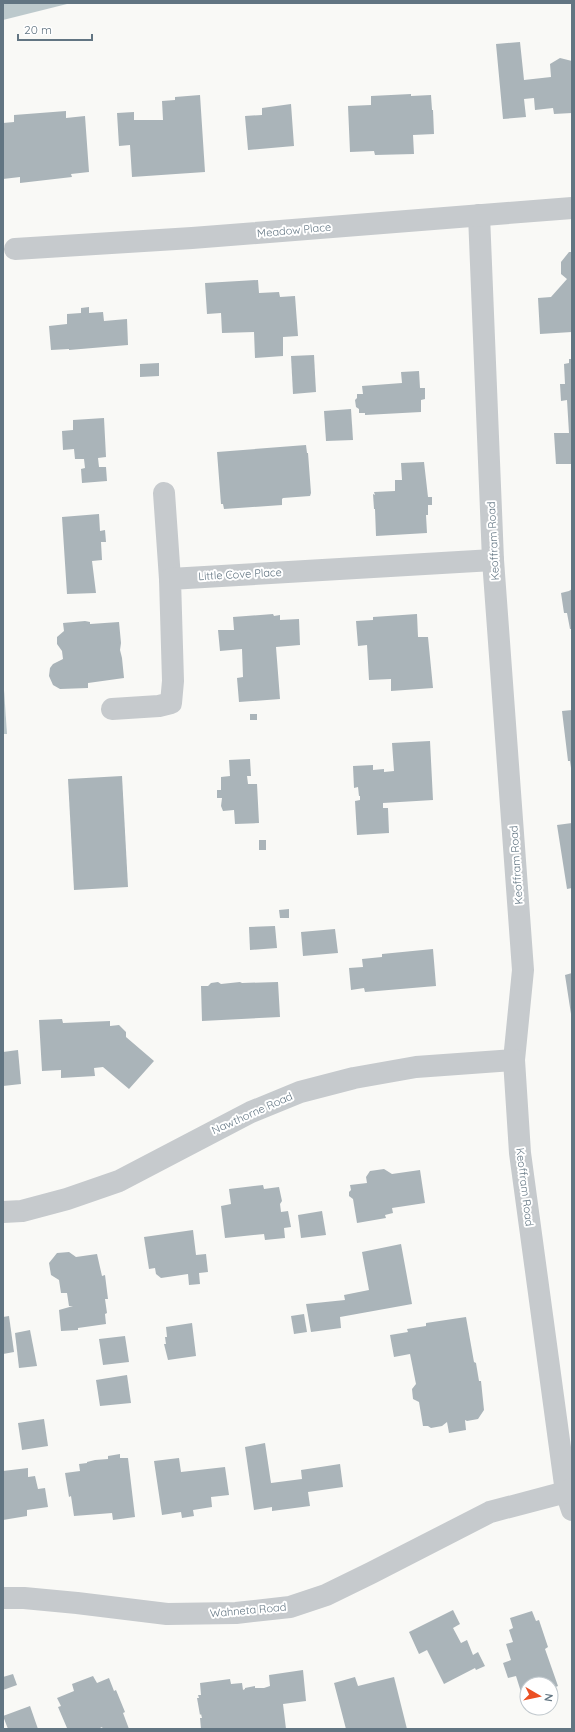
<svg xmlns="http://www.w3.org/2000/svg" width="575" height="1732" font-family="Quicksand,sans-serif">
<rect width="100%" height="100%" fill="#f9f9f6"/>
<g fill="#bcc9cc">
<polygon points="3,3 71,3 3,20"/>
<polygon points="3,675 7,734 3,734"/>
</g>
<g fill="#aab4b9">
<polygon points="520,42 524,80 551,77 550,64 560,58 572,61 572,113 554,114 553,108 535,110 534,98 524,99 526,117 503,119 496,44"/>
<polygon points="411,94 411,96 431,95 432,110 433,110 434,134 413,135 414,154 375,155 374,151 350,152 348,106 371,105 371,96"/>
<polygon points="200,95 205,172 132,177 130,145 119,146 117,113 134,112 134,120 163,120 162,101 175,100 175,97"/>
<polygon points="291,104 294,146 248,150 245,116 262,115 262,108"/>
<polygon points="66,111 66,118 85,116 89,172 71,174 72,177 20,183 20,177 3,179 3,123 14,122 14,115"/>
<polygon points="569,252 572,252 572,332 540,334 538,298 551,297 567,279 561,274 561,262"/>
<polygon points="258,280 259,293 279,292 280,297 295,296 298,336 283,337 283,356 255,358 254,332 222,333 221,313 207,314 205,283"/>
<polygon points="89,307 89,313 103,312 104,321 127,319 128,345 69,350 69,349 51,350 49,326 67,324 67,314 81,313 81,308"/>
<polygon points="314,355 316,392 293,394 291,356"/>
<polygon points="569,359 572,359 572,464 556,464 554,433 569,433 567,400 561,401 560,384 565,384 564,364 569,363"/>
<polygon points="159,363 159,376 140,377 140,364"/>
<polygon points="419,371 420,388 425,388 425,399 421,400 421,412 365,415 365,413 359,413 359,409 356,407 355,400 357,398 357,394 363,394 362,386 402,383 401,372"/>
<polygon points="351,409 353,440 326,441 324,411"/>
<polygon points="104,418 106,457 98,458 99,467 106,467 107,481 82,483 81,469 85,468 84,459 75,459 74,449 63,450 62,431 73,430 73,420"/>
<polygon points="306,445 307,453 308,453 311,493 310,496 283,498 282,499 282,505 224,509 223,504 221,504 217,452"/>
<polygon points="424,462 428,497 432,497 432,505 428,505 428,515 426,515 427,533 376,536 375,509 374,509 373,494 375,495 374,492 395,491 395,480 402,480 401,463"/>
<polygon points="99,514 100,531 105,530 106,542 101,542 102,560 92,561 96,593 67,594 62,517"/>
<polygon points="572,589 572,629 570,629 567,613 564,613 561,593 569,591"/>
<polygon points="273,614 274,616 280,615 280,620 299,619 300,645 276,647 280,699 239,702 237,678 243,677 242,649 220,651 218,630 234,630 233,617"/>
<polygon points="417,614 418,637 428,637 433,688 391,691 391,679 369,680 367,645 358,646 356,621 373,620 373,617"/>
<polygon points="85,621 90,622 90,624 119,622 121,643 120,650 122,658 124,678 88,683 88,688 60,689 53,685 49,676 50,668 53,664 63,659 62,651 57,644 57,637 64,631 63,623"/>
<polygon points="572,710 572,768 571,768 570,761 568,761 562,711"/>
<rect x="250" y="714" width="7" height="6"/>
<polygon points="430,741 433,800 383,803 383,808 388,808 389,833 357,835 355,801 360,800 360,796 359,796 358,787 354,788 353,766 373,765 373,770 384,769 384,772 394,771 392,743"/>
<polygon points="250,759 251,776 247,776 248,784 257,784 259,823 235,824 234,810 223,811 221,806 222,798 217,798 217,790 221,790 221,777 230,776 229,760"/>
<polygon points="122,776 128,887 74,890 68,779"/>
<polygon points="572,823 572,888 567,889 557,825"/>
<rect x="259" y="840" width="7" height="10"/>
<polygon points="289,909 289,918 280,918 279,910"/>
<polygon points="275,926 277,948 250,950 249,927"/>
<polygon points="335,929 338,953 303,956 301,932"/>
<polygon points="433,949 436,986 365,992 364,988 351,990 349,968 363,967 362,959 382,957 382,954"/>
<polygon points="572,973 572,1014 571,1014 565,975"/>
<polygon points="218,982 221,984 240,982 242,983 278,982 280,1017 202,1021 201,986 208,986 211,983"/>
<polygon points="62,1019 63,1023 110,1021 110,1026 119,1025 126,1032 126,1037 154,1061 129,1089 103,1067 94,1068 95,1076 61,1078 61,1070 42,1071 39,1020"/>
<polygon points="18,1050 21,1084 3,1086 3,1052"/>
<polygon points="384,1169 392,1174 420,1170 425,1203 392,1208 393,1213 385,1215 386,1218 357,1223 353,1199 349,1196 349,1192 351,1190 350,1185 367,1183 366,1177 370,1171"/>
<polygon points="263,1185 264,1189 279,1187 282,1201 280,1204 281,1212 288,1211 291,1227 284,1228 285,1238 265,1240 264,1234 225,1238 221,1206 231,1204 229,1189"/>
<polygon points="322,1211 326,1235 301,1238 298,1215"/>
<polygon points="193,1230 196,1255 206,1254 208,1272 199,1273 200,1284 189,1285 188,1274 161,1278 156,1274 155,1268 149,1269 144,1237"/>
<polygon points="401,1244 412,1304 340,1317 341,1328 311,1332 306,1304 345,1300 344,1295 369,1290 362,1252"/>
<polygon points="69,1252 76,1257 97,1254 102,1276 105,1275 108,1299 105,1299 107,1313 105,1314 106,1324 78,1328 78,1330 61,1331 59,1310 73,1306 69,1306 67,1293 61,1293 59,1280 51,1275 49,1263 57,1253"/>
<polygon points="304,1314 307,1332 294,1334 291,1316"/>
<polygon points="9,1316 14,1352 3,1354 3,1317"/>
<polygon points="466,1317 474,1362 476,1363 479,1381 481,1381 484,1410 478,1419 467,1421 465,1420 466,1430 449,1433 447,1422 442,1426 431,1428 428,1426 423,1426 419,1402 413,1399 412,1389 416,1384 410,1354 394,1357 390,1335 408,1332 407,1329 426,1326 426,1323"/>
<polygon points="192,1323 196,1356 168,1360 164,1344 166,1344 165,1337 167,1337 166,1327"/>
<polygon points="30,1330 37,1366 19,1368 15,1333"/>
<polygon points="125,1336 129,1362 103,1365 99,1339"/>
<polygon points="127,1375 131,1403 100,1406 96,1380"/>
<polygon points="44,1419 48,1446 22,1450 18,1423"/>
<polygon points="265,1443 271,1483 302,1479 301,1470 340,1464 343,1487 308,1492 310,1506 272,1511 272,1507 254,1510 245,1447"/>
<polygon points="120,1454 120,1458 128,1458 135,1517 113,1520 112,1513 74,1516 71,1496 69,1497 65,1473 80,1471 79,1464 87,1463 87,1462 95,1460 108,1459 108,1456"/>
<polygon points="179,1458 181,1472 225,1467 229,1495 211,1497 212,1507 193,1510 194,1516 182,1518 181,1512 162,1515 154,1461"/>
<polygon points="28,1468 28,1477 35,1476 38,1489 45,1488 48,1507 27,1510 27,1516 3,1520 3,1471"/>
<polygon points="453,1610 460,1624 453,1628 461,1643 467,1640 473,1655 478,1652 485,1666 476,1670 475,1668 444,1684 427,1650 419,1654 409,1632"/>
<polygon points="532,1611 536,1621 539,1620 548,1647 545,1649 558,1686 551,1689 551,1684 527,1684 527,1690 521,1692 516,1676 508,1678 503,1663 511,1660 506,1644 513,1642 509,1630 513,1628 510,1618"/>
<polygon points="303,1670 306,1701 283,1704 286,1729 201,1729 200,1718 202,1718 201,1714 200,1715 197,1698 199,1698 198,1695 201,1695 200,1683 230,1679 231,1684 242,1683 243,1690 245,1689 245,1688 255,1686 255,1688 264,1688 270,1686 269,1675"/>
<polygon points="13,1674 17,1685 3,1690 3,1677"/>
<polygon points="93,1676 97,1683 109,1678 114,1691 116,1690 125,1712 123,1713 129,1729 103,1729 102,1727 98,1729 67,1728 58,1707 61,1706 57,1698 74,1691 72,1684"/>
<polygon points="355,1677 358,1686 394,1677 407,1729 346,1729 334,1683"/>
<polygon points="30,1706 38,1729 8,1729 3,1716"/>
</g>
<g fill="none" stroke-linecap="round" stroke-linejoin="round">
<g stroke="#c6cacd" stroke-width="22">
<polyline points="479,215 493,560 523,970 514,1060 520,1153 566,1492 572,1510"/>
<polyline points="15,249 192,238 572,208"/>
<polyline points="164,493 170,579"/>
<polyline points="112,709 159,706 171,703 173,681 170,579 493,560"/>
<polyline points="3,1212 22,1211 67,1199 119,1181 251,1112 300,1092 354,1078 416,1067 514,1060"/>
<polyline points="3,1598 24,1598 77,1603 167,1614 236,1613 290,1607 326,1595 371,1573 490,1512 566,1492 572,1489"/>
</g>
</g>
<g text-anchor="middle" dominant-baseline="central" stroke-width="4" stroke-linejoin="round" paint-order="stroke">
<g font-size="11" fill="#627582" stroke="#fff">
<text transform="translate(294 230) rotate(-5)">Meadow Place</text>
<text transform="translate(493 541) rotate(-93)">Keoffram Road</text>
<text transform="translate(240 574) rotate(-3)">Little Cove Place</text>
<text transform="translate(516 865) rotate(-94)">Keoffram Road</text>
<text transform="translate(252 1113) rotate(-24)">Nawthorne Road</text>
<text transform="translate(525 1187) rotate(83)">Keoffram Road</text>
<text transform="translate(248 1610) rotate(-5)">Wahneta Road</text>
</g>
</g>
<rect width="575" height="1732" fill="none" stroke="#627582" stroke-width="8"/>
<g transform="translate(539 1696) rotate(99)"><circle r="19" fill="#ffffff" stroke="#c0c8cd"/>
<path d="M0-3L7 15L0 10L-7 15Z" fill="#eb5024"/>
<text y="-6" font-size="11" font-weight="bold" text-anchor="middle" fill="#627582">N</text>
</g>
<path d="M18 34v6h74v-6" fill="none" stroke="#627582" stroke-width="2"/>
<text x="24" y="34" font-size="12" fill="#627582" stroke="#ffffff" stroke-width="3" paint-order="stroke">20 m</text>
</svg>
